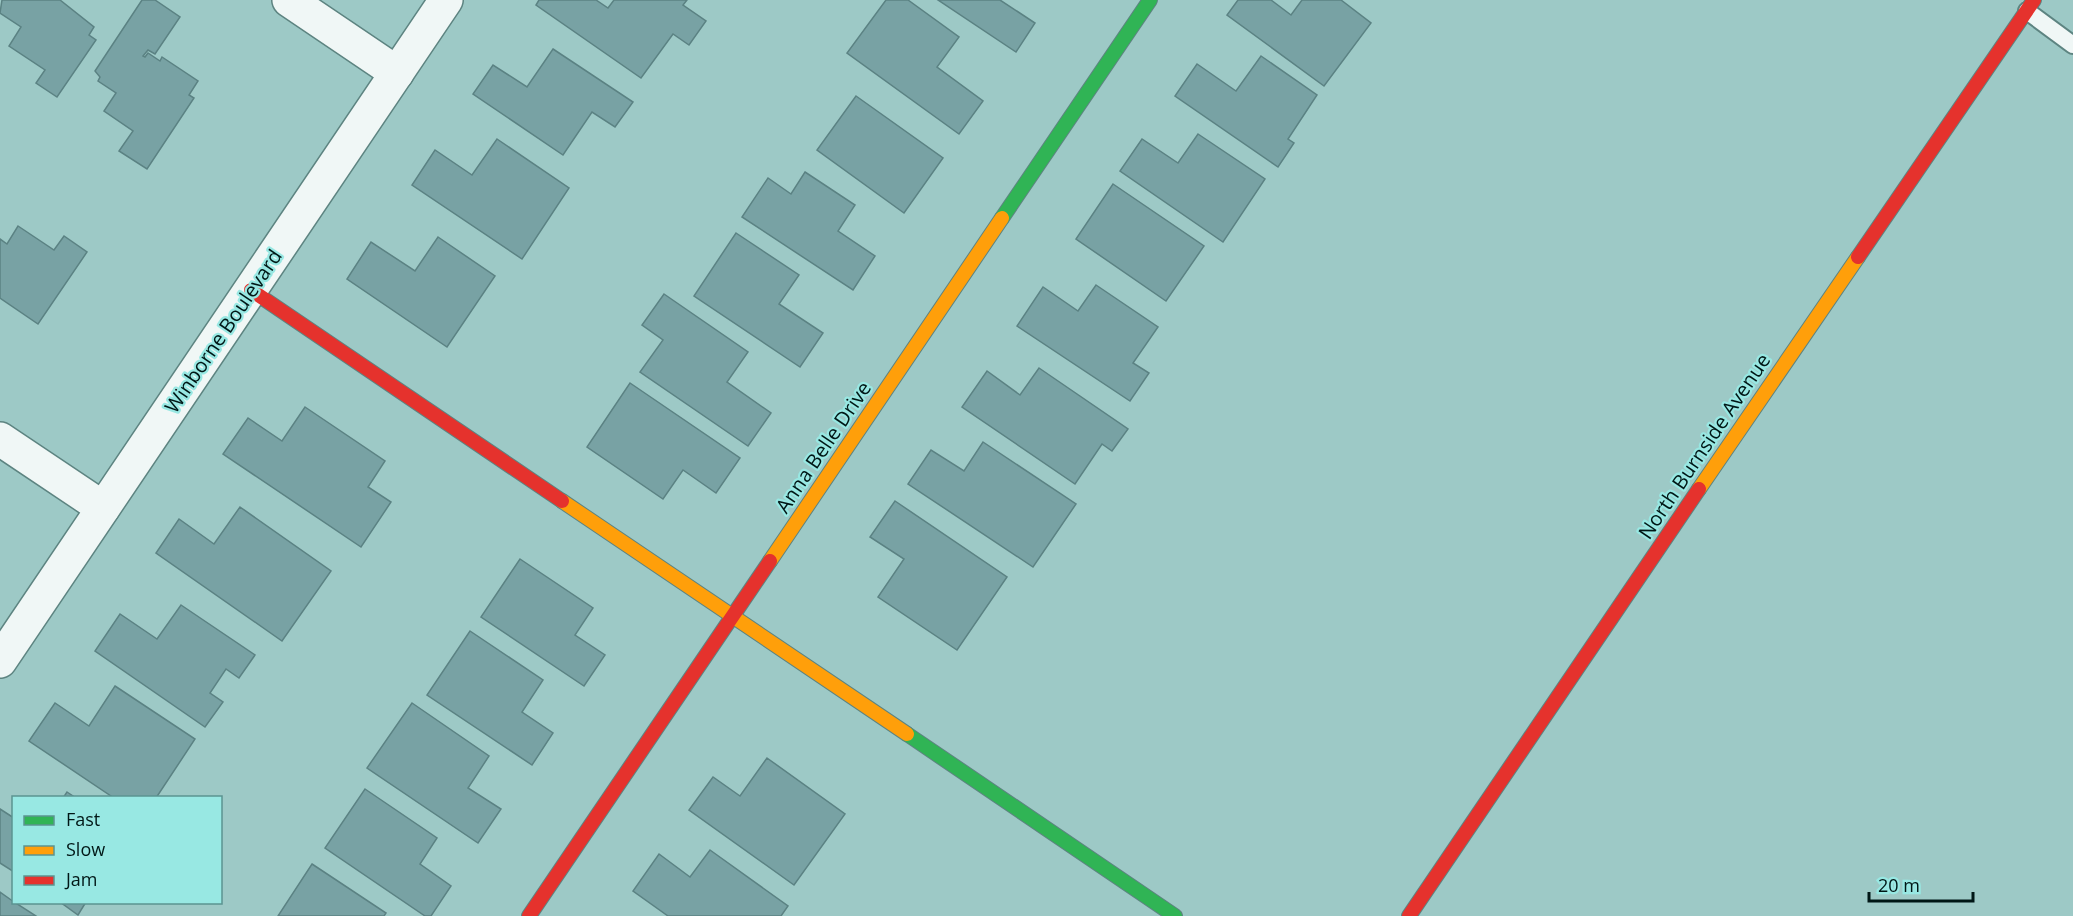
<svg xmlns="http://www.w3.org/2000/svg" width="2073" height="916" font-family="'Open Sans',sans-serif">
<rect width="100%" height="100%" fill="#9dc9c6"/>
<g fill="#78a2a4" stroke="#5b8283" stroke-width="1.5">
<polygon points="2,0 60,0 94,27 89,35 96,40 57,97 36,83 45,70 9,46 21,27 0,13"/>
<polygon points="142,0 155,0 180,17 155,54 148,50 143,56 145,57 148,53 160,61 162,57 198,81 189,95 194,98 147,169 119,151 133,131 104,111 116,93 98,81 100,77 95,71"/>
<polygon points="539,0 596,0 608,8 614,0 687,0 683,5 706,21 689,45 673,34 641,78 536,5"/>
<polygon points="886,0 908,0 959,37 937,67 983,101 959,134 847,53"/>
<polygon points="938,0 1000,0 1035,23 1016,52"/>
<polygon points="1238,0 1271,0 1291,15 1302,0 1341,0 1371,23 1324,86 1227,15"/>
<polygon points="553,49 633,102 615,127 592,112 563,155 473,94 493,65 527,87"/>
<polygon points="1261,56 1317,95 1288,139 1294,143 1278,167 1175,96 1197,64 1236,91"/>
<polygon points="856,96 943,158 904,213 817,150"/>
<polygon points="1198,134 1265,179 1223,242 1120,171 1142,139 1178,163"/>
<polygon points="497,139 569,188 522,259 412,185 435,150 472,175"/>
<polygon points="805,172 855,205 838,231 875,256 853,290 742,217 768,178 791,194"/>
<polygon points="1113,184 1204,246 1166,301 1076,239"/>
<polygon points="18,226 54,250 64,236 87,252 38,324 0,298 0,239 7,244"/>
<polygon points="736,233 799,275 779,304 823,333 800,367 694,296"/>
<polygon points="438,237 495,276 447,347 347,279 371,242 415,271"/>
<polygon points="1096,285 1158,327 1133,363 1149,373 1130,401 1017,326 1043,287 1078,311"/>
<polygon points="664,294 748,352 727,382 771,413 748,446 640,372 663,340 642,325"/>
<polygon points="1039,368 1128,429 1112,451 1102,444 1075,484 962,407 987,371 1020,395"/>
<polygon points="630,383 740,458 716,493 683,470 663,499 587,447"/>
<polygon points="305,407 385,461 368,487 391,502 361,547 223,454 248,418 282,441"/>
<polygon points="983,442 1076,504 1033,567 908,484 931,450 964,471"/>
<polygon points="895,501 1007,577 957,650 878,597 904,559 870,537"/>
<polygon points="240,507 331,571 282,641 156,553 179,519 214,544"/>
<polygon points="520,559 593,608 575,635 605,655 584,686 481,617"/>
<polygon points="181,605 255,655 239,678 226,669 210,693 223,702 205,727 95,651 120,614 157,639"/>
<polygon points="470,631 543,680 522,712 553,733 532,765 427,695"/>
<polygon points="115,686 195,739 156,798 114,798 29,741 55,703 89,726"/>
<polygon points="412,703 489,756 468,788 501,809 478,843 367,768"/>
<polygon points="767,758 845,814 794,885 689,810 713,777 740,796"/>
<polygon points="365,789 437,838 420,864 451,886 431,916 425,916 325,848"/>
<polygon points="67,792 76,798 63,798"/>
<polygon points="0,809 14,818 14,872 0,863"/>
<polygon points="710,850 788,906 781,916 668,916 633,891 659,854 690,877"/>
<polygon points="312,864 386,913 384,916 278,916"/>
<polygon points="0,892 14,902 36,916 0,916"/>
<polygon points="60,902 86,902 78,915"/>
</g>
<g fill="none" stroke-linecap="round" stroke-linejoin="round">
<g stroke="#5d8481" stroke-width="20">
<polyline id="lane" points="2027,11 2073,45"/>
</g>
<g stroke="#5d8481" stroke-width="36">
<g id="street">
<polyline points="289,0 397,73"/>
<polyline points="0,439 103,508"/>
<polyline points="0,661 446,0"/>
</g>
</g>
<g stroke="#5d8481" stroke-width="16">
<g id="fast">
<polyline points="1002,218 1150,0"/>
<polyline points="907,734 1175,916"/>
</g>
</g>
<g stroke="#5d8481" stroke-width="16">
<g id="slow">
<polyline points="1699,489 1858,257"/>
<polyline points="562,501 907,734"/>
<polyline points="770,561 1002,218"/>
</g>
</g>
<g stroke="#5d8481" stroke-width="16">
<g id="jam">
<polyline points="1858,257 2034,0"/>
<polyline points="251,290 562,501"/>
<polyline points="529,916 770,561"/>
<polyline points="1409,916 1699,489"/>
</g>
</g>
<use href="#lane" stroke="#f0f7f6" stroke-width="16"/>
<use href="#street" stroke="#f0f7f6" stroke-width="33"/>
<use href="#fast" stroke="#30b455" stroke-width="14"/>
<use href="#slow" stroke="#ff9f0a" stroke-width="14"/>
<use href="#jam" stroke="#e5322d" stroke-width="14"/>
</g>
<g text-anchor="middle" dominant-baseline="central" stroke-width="4.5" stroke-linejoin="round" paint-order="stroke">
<g font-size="20" fill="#001716" stroke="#98e8e3">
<text transform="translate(223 331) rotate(-56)">Winborne Boulevard</text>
<text transform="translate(1704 446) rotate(-56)">North Burnside Avenue</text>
<text transform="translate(823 447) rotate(-56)">Anna Belle Drive</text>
</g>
</g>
<rect x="12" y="796" width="210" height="108" fill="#98e8e3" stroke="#5b9491" stroke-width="1.5"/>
<rect x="24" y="816" width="30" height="9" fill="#30b455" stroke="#5b9491" stroke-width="1.5"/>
<text x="66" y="826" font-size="18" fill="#001716">Fast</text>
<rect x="24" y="846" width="30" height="9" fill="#ff9f0a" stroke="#5b9491" stroke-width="1.5"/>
<text x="66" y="856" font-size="18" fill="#001716">Slow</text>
<rect x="24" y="876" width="30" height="9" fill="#e5322d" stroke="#5b9491" stroke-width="1.5"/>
<text x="66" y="886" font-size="18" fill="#001716">Jam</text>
<path d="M1869 892v9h104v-9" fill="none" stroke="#001716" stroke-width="3"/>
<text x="1878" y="892" font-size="18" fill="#001716" stroke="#98e8e3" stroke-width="4.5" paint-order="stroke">20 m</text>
</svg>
